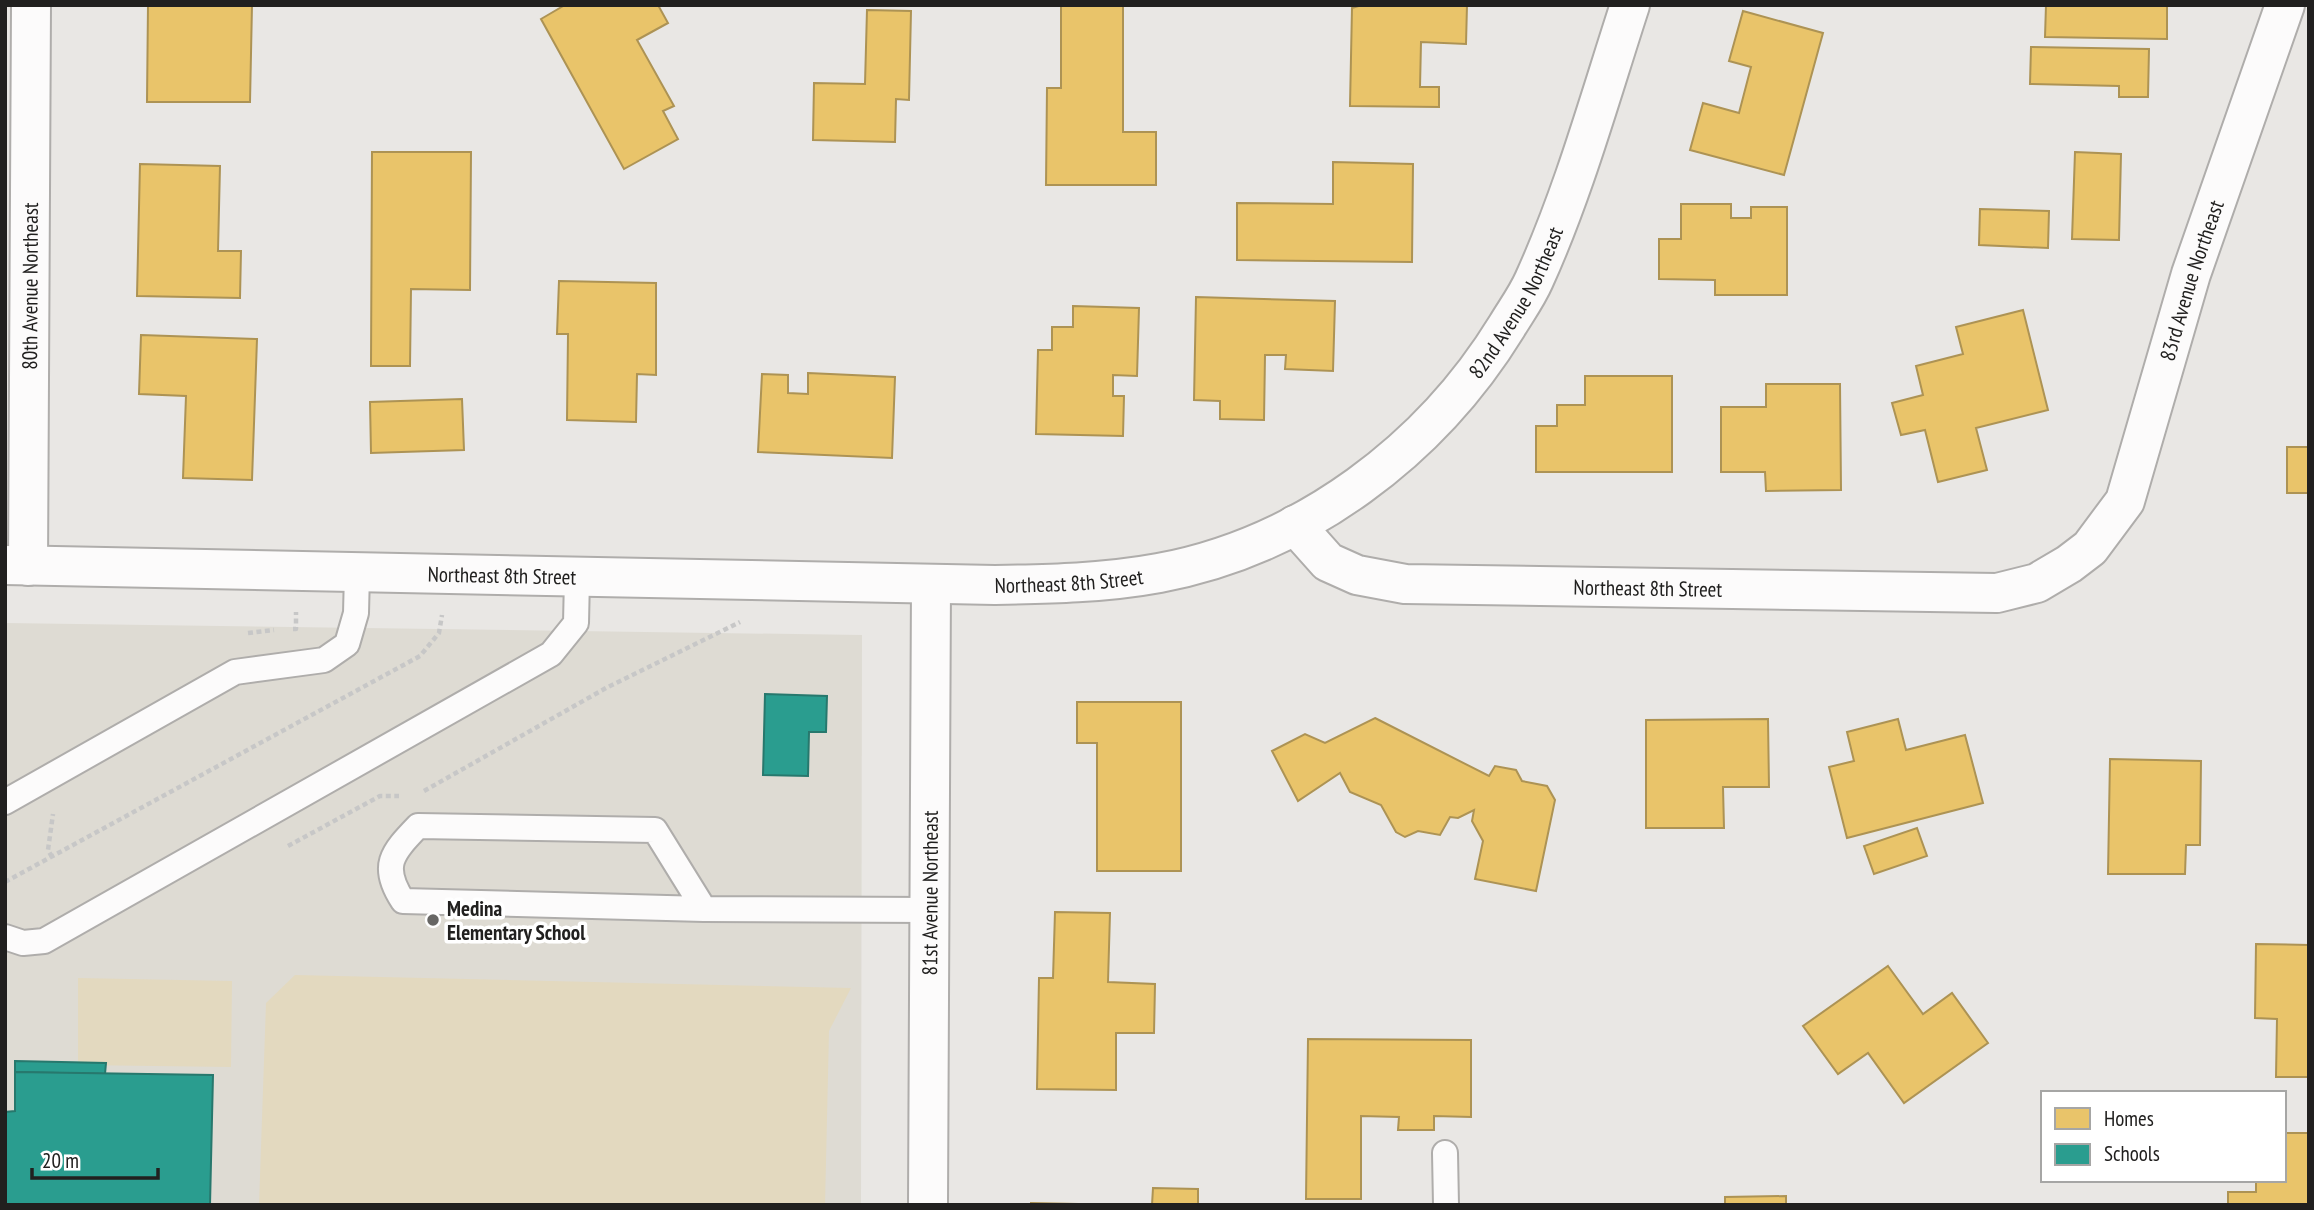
<svg xmlns="http://www.w3.org/2000/svg" width="2314" height="1210" font-family="'PT Sans Narrow',sans-serif">
<rect width="100%" height="100%" fill="#e9e7e4"/>
<polygon fill="#dedbd3" points="5,623 862,635 861,1205 5,1205"/>
<g fill="#e3d9bf">
<polygon points="295,975 851,988 829,1031 825,1205 259,1205 266,1003"/>
<polygon points="78,978 232,981 231,1067 78,1065"/>
</g>
<g fill="#e9c46a" stroke="#ad9354" stroke-width="2">
<polygon points="148,5 252,5 250,102 147,102"/>
<polygon points="565,5 658,5 668,23 637,40 674,106 663,111 678,139 624,169 541,19"/>
<polygon points="1061,5 1123,5 1123,132 1156,132 1156,185 1046,185 1047,88 1061,88"/>
<polygon points="1362,5 1467,5 1466,44 1421,42 1420,87 1439,87 1439,107 1350,106 1352,8"/>
<polygon points="2046,5 2167,5 2167,39 2045,37"/>
<polygon points="867,10 911,11 909,100 896,99 895,142 813,140 814,83 865,84"/>
<polygon points="1743,11 1823,33 1784,175 1690,150 1703,103 1739,113 1751,67 1729,61"/>
<polygon points="2031,47 2149,49 2148,97 2119,97 2119,86 2030,84"/>
<polygon points="372,152 471,152 470,290 411,289 410,366 371,366"/>
<polygon points="2075,152 2121,154 2119,240 2072,239"/>
<polygon points="1333,162 1413,164 1412,262 1237,260 1237,203 1333,204"/>
<polygon points="140,164 220,166 218,251 241,251 240,298 137,296"/>
<polygon points="1681,204 1731,204 1731,218 1751,218 1751,207 1787,207 1787,295 1715,295 1715,280 1659,279 1659,239 1681,239"/>
<polygon points="1980,209 2049,211 2048,248 1979,245"/>
<polygon points="559,281 656,283 656,375 637,374 636,422 567,420 568,334 557,334"/>
<polygon points="1196,297 1335,301 1333,371 1285,369 1286,355 1265,355 1264,420 1220,419 1220,401 1194,400"/>
<polygon points="1073,306 1139,308 1137,376 1113,375 1113,396 1124,396 1123,436 1036,434 1038,350 1052,350 1052,327 1073,327"/>
<polygon points="2023,310 2048,410 1976,428 1987,470 1938,482 1925,430 1901,435 1892,403 1923,395 1916,366 1963,354 1956,327"/>
<polygon points="141,335 257,339 252,480 183,478 186,396 139,394"/>
<polygon points="808,373 895,377 892,458 758,452 762,374 788,375 788,393 808,394"/>
<polygon points="1585,376 1672,376 1672,472 1536,472 1536,426 1557,426 1557,405 1585,405"/>
<polygon points="1766,384 1840,384 1841,490 1766,491 1765,472 1721,472 1721,407 1766,407"/>
<polygon points="462,399 464,450 371,453 370,402"/>
<rect x="2287" y="447" width="22" height="46"/>
<polygon points="1077,702 1181,702 1181,871 1097,871 1097,743 1077,743"/>
<polygon points="1375,718 1489,776 1495,766 1516,770 1522,781 1547,786 1555,800 1536,891 1475,879 1483,841 1472,821 1474,810 1458,818 1450,817 1440,835 1418,831 1405,837 1396,832 1381,805 1350,792 1340,773 1298,801 1272,751 1305,734 1325,743"/>
<polygon points="1768,719 1769,787 1723,787 1724,828 1646,828 1646,720"/>
<polygon points="1898,719 1906,750 1965,735 1983,803 1847,838 1829,767 1854,761 1847,732"/>
<polygon points="2110,759 2201,761 2200,845 2186,845 2185,874 2108,874"/>
<polygon points="1917,828 1927,856 1874,874 1864,846"/>
<polygon points="1055,912 1110,913 1108,982 1155,984 1154,1033 1116,1033 1116,1090 1037,1089 1039,978 1053,978"/>
<polygon points="2256,944 2309,945 2309,1077 2276,1077 2277,1019 2255,1018"/>
<polygon points="1888,966 1923,1014 1952,993 1988,1043 1904,1103 1868,1053 1838,1074 1803,1026"/>
<polygon points="1308,1039 1471,1040 1471,1117 1434,1116 1434,1130 1398,1130 1399,1117 1361,1116 1361,1199 1306,1199"/>
<polygon points="2284,1133 2309,1133 2309,1205 2228,1205 2228,1192 2256,1192 2256,1180 2284,1180"/>
<polygon points="1153,1188 1198,1189 1198,1205 1152,1205"/>
<polygon points="1786,1196 1786,1205 1725,1205 1725,1197"/>
<polygon points="1031,1203 1126,1205 1031,1205"/>
</g>
<g fill="#2a9d8f" stroke="#27786d" stroke-width="2">
<polygon points="765,694 827,696 826,732 809,732 808,776 763,775"/>
<polygon points="15,1061 106,1063 105,1074 15,1072"/>
<polygon points="15,1072 213,1075 210,1205 5,1205 5,1112 15,1111"/>
</g>
<g fill="none" stroke-linecap="round" stroke-linejoin="round">
<g stroke="#afadab" stroke-width="28">
<g id="service">
<polyline points="5,802 235,672 324,660 347,644 356,613 357,573"/>
<path d="M704,909L655,830L418,826C392,853 380,866 403,901L704,909L930,910"/>
<polyline points="5,937 23,943 44,941 551,654 576,623 577,578"/>
<polyline points="1445,1153 1446,1205"/>
</g>
</g>
<g stroke="#afadab" stroke-width="42">
<g id="minor">
<path id="s1" d="M1295,525L1328,562L1357,575L1405,584L1997,593L2037,583L2069,564L2090,548L2125,501L2191,274L2285,5"/>
<path id="s2" d="M5,565L995,585C1050,584 1105,583 1159,573C1304,546 1431,450 1507,326C1516,311 1527,296 1534,280C1574,192 1600,97 1630,5"/>
<path id="s3" d="M28,566L31,5"/>
<path id="s4" d="M928,1205L931,584"/>
</g>
</g>
<g stroke="#c7c7c7" stroke-width="4.5" stroke-dasharray="5 3.5" stroke-linecap="butt">
<polyline points="293,629 296,629 296,612"/>
<polyline points="248,633 274,630"/>
<polyline points="424,791 606,688 740,622"/>
<polyline points="288,846 380,796 399,796"/>
<polyline points="52,857 48,850 53,814"/>
<polyline points="5,882 420,656 439,633 442,615"/>
</g>
<use href="#service" stroke="#fcfbfb" stroke-width="24"/>
<use href="#minor" stroke="#fcfbfb" stroke-width="38"/>
</g>
<circle fill="#676664" stroke="#fff" stroke-width="2.5" cx="433" cy="920" r="7"/>
<g text-anchor="middle" dominant-baseline="central" stroke-width="7" stroke-linejoin="round" paint-order="stroke">
<g font-size="21" fill="#21201f" stroke="#fff">
<text stroke="none"><textPath href="#s1" startOffset="1116">83rd Avenue Northeast</textPath></text>
<text stroke="none"><textPath href="#s3" startOffset="280">80th Avenue Northeast</textPath></text>
<text stroke="none"><textPath href="#s2" startOffset="1619">82nd Avenue Northeast</textPath></text>
<text stroke="none"><textPath href="#s2" startOffset="497">Northeast 8th Street</textPath></text>
<text stroke="none"><textPath href="#s2" startOffset="1064">Northeast 8th Street</textPath></text>
<text stroke="none"><textPath href="#s1" startOffset="373">Northeast 8th Street</textPath></text>
<text stroke="none"><textPath href="#s4" startOffset="312">81st Avenue Northeast</textPath></text>
</g>
<g font-size="21" font-weight="bold" fill="#21201f" stroke="#fff" text-anchor="start">
<text x="447" y="908">Medina<tspan x="447" dy="24">Elementary School</tspan></text>
</g>
</g>
<rect width="2314" height="1210" fill="none" stroke="#21201f" stroke-width="14"/>
<rect x="2041" y="1091" width="245" height="91" fill="#ffffff" stroke="#a6a6a5" stroke-width="2"/>
<rect x="2055" y="1108" width="35" height="21" fill="#e9c46a" stroke="#a6a6a5" stroke-width="2"/>
<text x="2104" y="1126" font-size="21" fill="#21201f">Homes</text>
<rect x="2055" y="1144" width="35" height="21" fill="#2a9d8f" stroke="#a6a6a5" stroke-width="2"/>
<text x="2104" y="1161" font-size="21" fill="#21201f">Schools</text>
<path d="M32 1168v10h126v-10" fill="none" stroke="#21201f" stroke-width="3.5"/>
<text x="42" y="1168" font-size="21" fill="#21201f" stroke="#ffffff" stroke-width="5" paint-order="stroke">20 m</text>
</svg>
